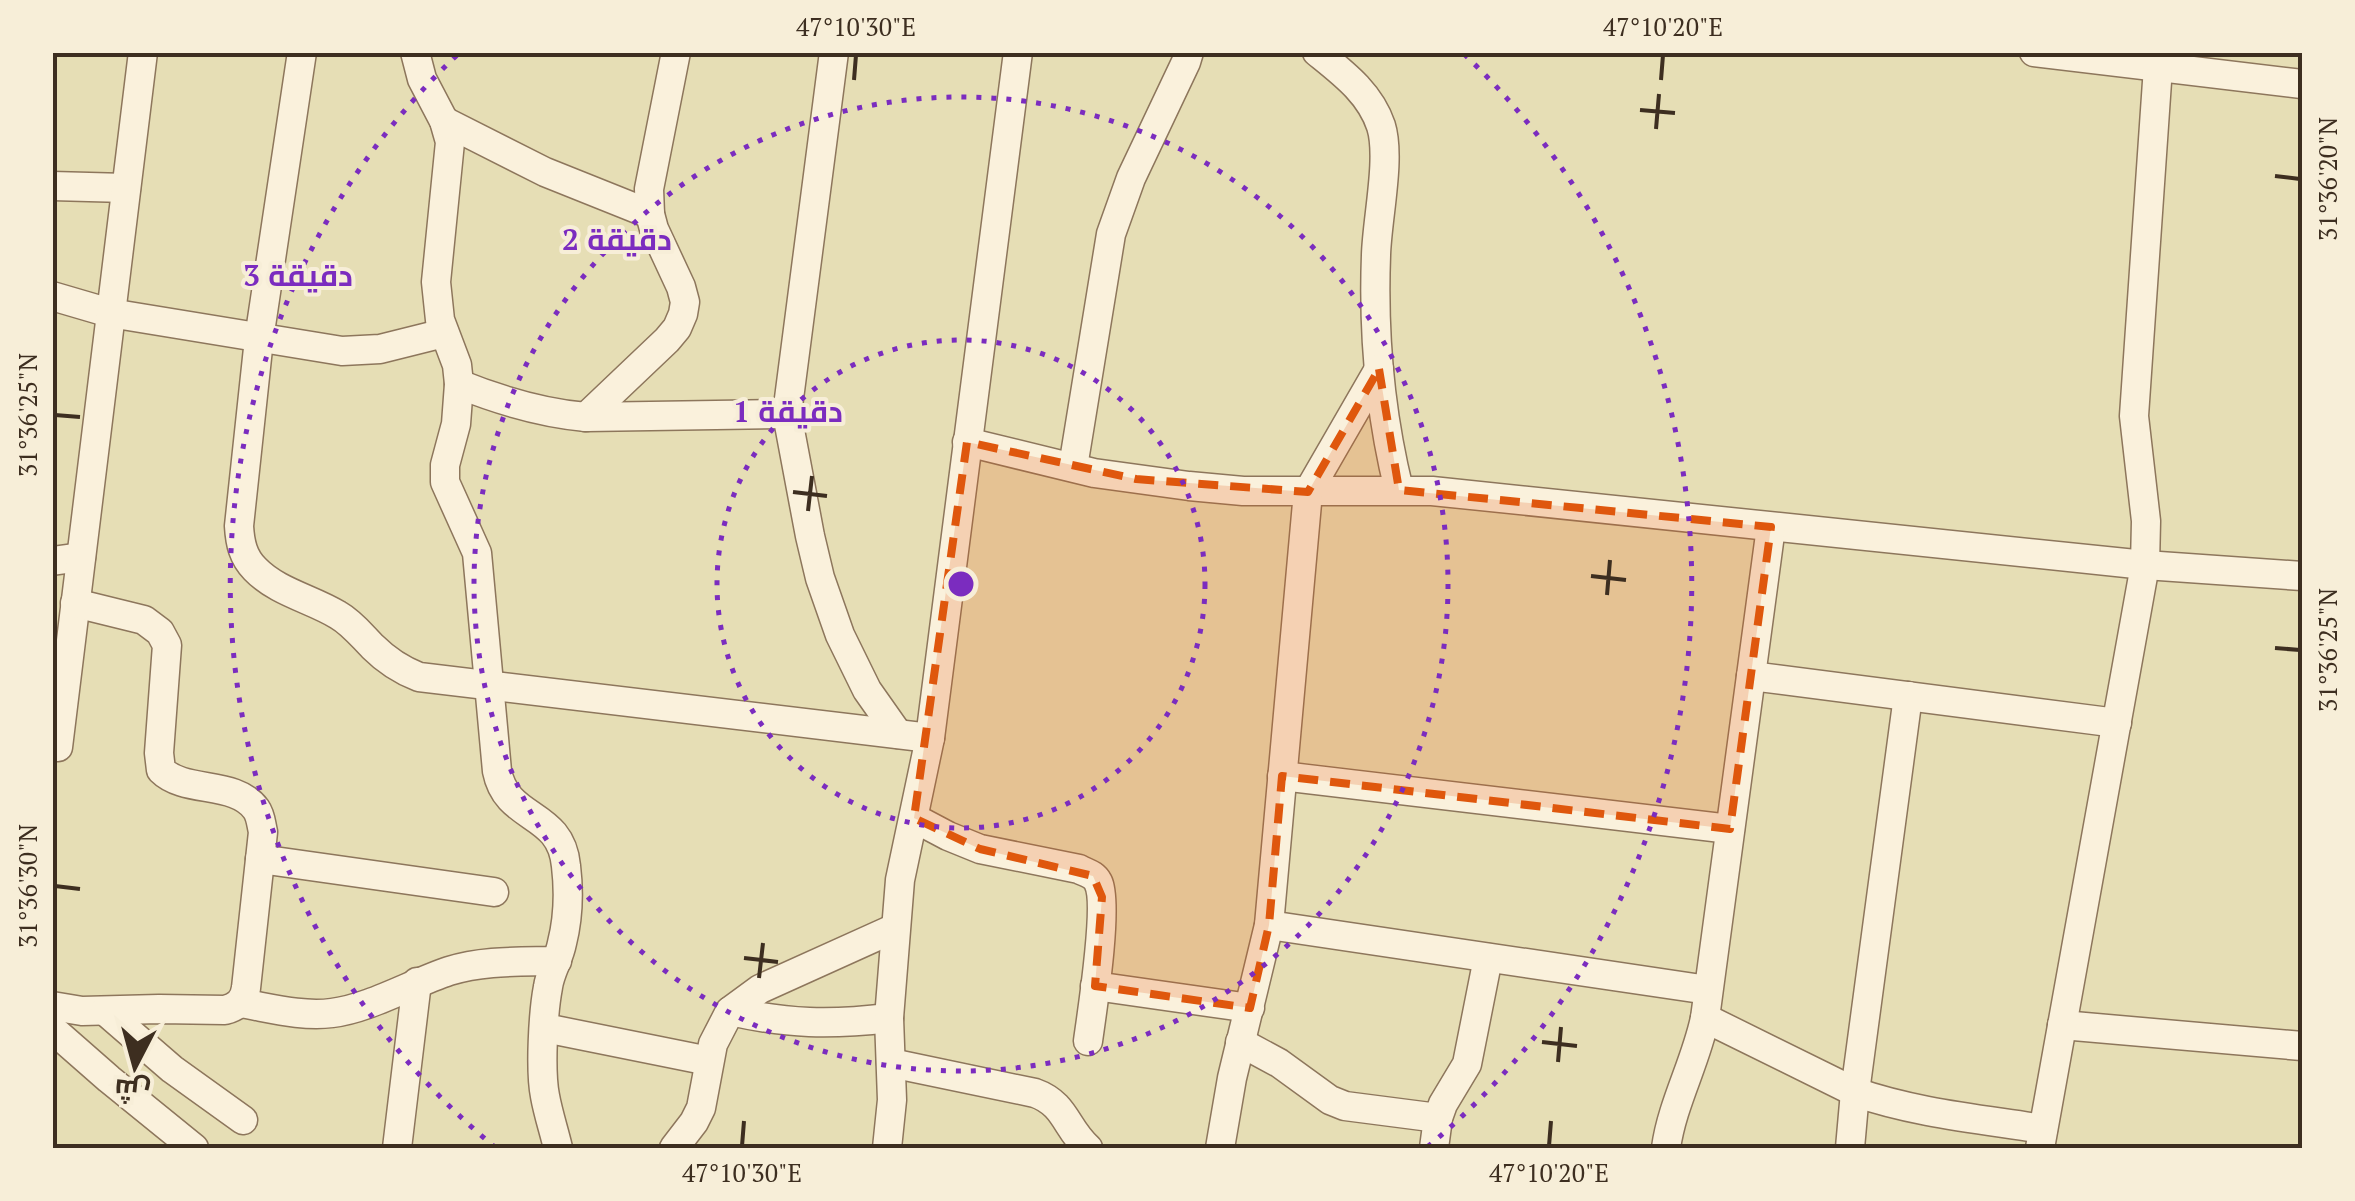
<svg xmlns="http://www.w3.org/2000/svg" width="2355" height="1201" font-family="'PT Serif',Cairo,serif">
<rect width="100%" height="100%" fill="#f0e4c8"/>
<rect fill="#e6deb5" x="53" y="53" width="2249" height="1095"/>
<g fill="none" stroke-linecap="round" stroke-linejoin="round">
<g stroke="#8d765c" stroke-width="31">
<g id="minor">
<path d="M302,52L259,339L239,526C240,543 243,557 255,569C277,592 312,599 338,615C352,623 362,636 373,647C387,661 401,670 419,677L930,738"/>
<path d="M415,52L422,79L444,121L450,142L436,282L440,320L457,365L459,384L456,424L445,465V482L477,553L497,771C507,822 561,810 566,866C569,891 568,919 562,943C559,959 550,972 548,987C543,1013 540,1071 545,1096C548,1113 554,1131 558,1148"/>
<polyline points="834,52 787,414 810,536 820,578 840,635 867,690 898,734"/>
<path d="M1317,52C1343,73 1370,93 1381,126C1391,158 1377,219 1376,255C1373,334 1380,413 1399,490"/>
<polyline points="2034,52 2302,84"/>
<polyline points="444,121 545,172 650,214"/>
<polyline points="52,186 126,188"/>
<polyline points="52,296 110,313 342,351 380,349 444,333"/>
<path d="M459,384C501,401 541,413 586,417L787,414"/>
<polyline points="586,417 667,340 677,328 683,314 685,302 681,287 654,229 650,214 649,189 676,52"/>
<polyline points="967,442 1094,473 1189,486 1243,491 1432,491 2145,565 2302,576"/>
<polyline points="1073,467 1111,234 1131,178 1186,62 1189,52"/>
<polyline points="52,561 81,557"/>
<polyline points="1751,676 2117,723"/>
<polyline points="58,747 143,52"/>
<polyline points="1282,776 1730,829"/>
<path d="M914,818L948,836L980,849L1079,869C1086,873 1094,874 1098,882C1109,903 1092,1012 1088,1041"/>
<polyline points="260,859 494,892"/>
<polyline points="1269,925 1708,990"/>
<polyline points="1095,986 1250,1008"/>
<path d="M240,1003C270,1008 302,1017 332,1013C368,1009 413,983 449,971C484,960 520,962 557,961"/>
<path d="M52,1006L82,1011L159,1009L225,1010C237,1007 244,1001 246,988L263,832C261,824 261,816 256,809C235,780 185,794 161,770L159,753L167,645L160,632L144,620L75,603"/>
<polyline points="105,1011 172,1069 243,1120"/>
<path d="M730,1011C788,1024 830,1025 889,1018"/>
<path d="M1705,1018L1855,1092C1915,1113 1980,1119 2043,1129"/>
<polyline points="2062,1025 2302,1046"/>
<polyline points="545,1028 709,1061"/>
<polyline points="52,1029 109,1079 194,1148"/>
<polyline points="1240,1042 1279,1063 1330,1100 1345,1106 1438,1118"/>
<path d="M891,1063L1035,1093C1066,1104 1066,1129 1088,1148"/>
<polyline points="397,1148 417,982"/>
<polyline points="674,1148 694,1122 701,1108 713,1044 730,1011 760,989 895,928"/>
<polyline points="887,1148 892,1100 889,1018 900,880 930,738 1018,52"/>
<polyline points="1220,1148 1232,1078 1269,925 1308,492 1379,369"/>
<polyline points="1434,1148 1438,1118 1443,1104 1467,1064 1488,958"/>
<path d="M1666,1148C1672,1104 1696,1062 1705,1018L1771,527"/>
<polyline points="1850,1148 1855,1092 1908,696"/>
<polyline points="2040,1148 2145,565 2146,521 2134,416 2158,67"/>
</g>
</g>
<use href="#minor" stroke="#faf1dc" stroke-width="28"/>
</g>
<path fill="#df570d" fill-opacity="0.2" stroke="#df570d" stroke-width="8" stroke-dasharray="20 12" stroke-linejoin="round" d="M1379,369L1399,490L1771,527L1730,829L1282,776L1269,925L1250,1008L1095,986L1102,897L1093,876L980,849L914,818L967,442L1136,479L1308,492Z"/>
<path fill="none" stroke="#3d2e20" stroke-width="4" d="M854,80L856,55M1661,80L1663,55M1640,110L1675,113M1656,129L1659,94M2275,176L2300,179M55,415L80,417M793,492L827,496M808,511L812,476M1591,576L1626,580M1607,595L1610,560M2275,648L2300,650M55,886L80,889M744,958L778,962M759,978L763,943M1542,1042L1577,1046M1558,1062L1561,1027M742,1146L744,1121M1549,1146L1551,1121"/>
<g fill="none" stroke="#7b2cbf" stroke-width="5" stroke-dasharray="5 10">
<circle cx="961" cy="584" r="244"/>
<circle cx="961" cy="584" r="487"/>
<path d="M496 1148A731 731 0 0 1 458 54M1464 54A731 731 0 0 1 1426 1148"/>
</g>
<circle cx="961" cy="584" r="15" fill="#7b2cbf" stroke="#f7eed8" stroke-width="5"/>
<g font-size="30" text-anchor="middle" font-weight="bold" fill="#7b2cbf" stroke="#f7eed8" stroke-width="8" stroke-linejoin="round" paint-order="stroke">
<text x="617" y="250">2 دقيقة</text>
<text x="298" y="286">3 دقيقة</text>
<text x="788" y="422">1 دقيقة</text>
</g>
<rect width="2355" height="1201" fill="none" stroke="#f7eed8" stroke-width="110"/>
<g transform="translate(135 1066) rotate(186)" stroke="#f7eed8" stroke-width="8" paint-order="stroke">
<path d="M0-8L18 38L0 25L-18 38Z" fill="#3d2e20"/>
<text y="-15" font-size="28" font-weight="bold" text-anchor="middle" fill="#3d2e20">ش</text>
</g>
<rect x="55" y="55" width="2245" height="1091" fill="none" stroke="#3d2e20" stroke-width="4"/>
<g font-size="25" text-anchor="middle" fill="#3d2e20">
<text x="856" y="36">47°10'30"E</text>
<text x="1663" y="36">47°10'20"E</text>
<text transform="translate(2328 179) rotate(-90)" y="9">31°36'20"N</text>
<text transform="translate(28 415) rotate(-90)" y="9">31°36'25"N</text>
<text transform="translate(2328 650) rotate(-90)" y="9">31°36'25"N</text>
<text transform="translate(28 886) rotate(-90)" y="9">31°36'30"N</text>
<text x="742" y="1182">47°10'30"E</text>
<text x="1549" y="1182">47°10'20"E</text>
</g>
</svg>
